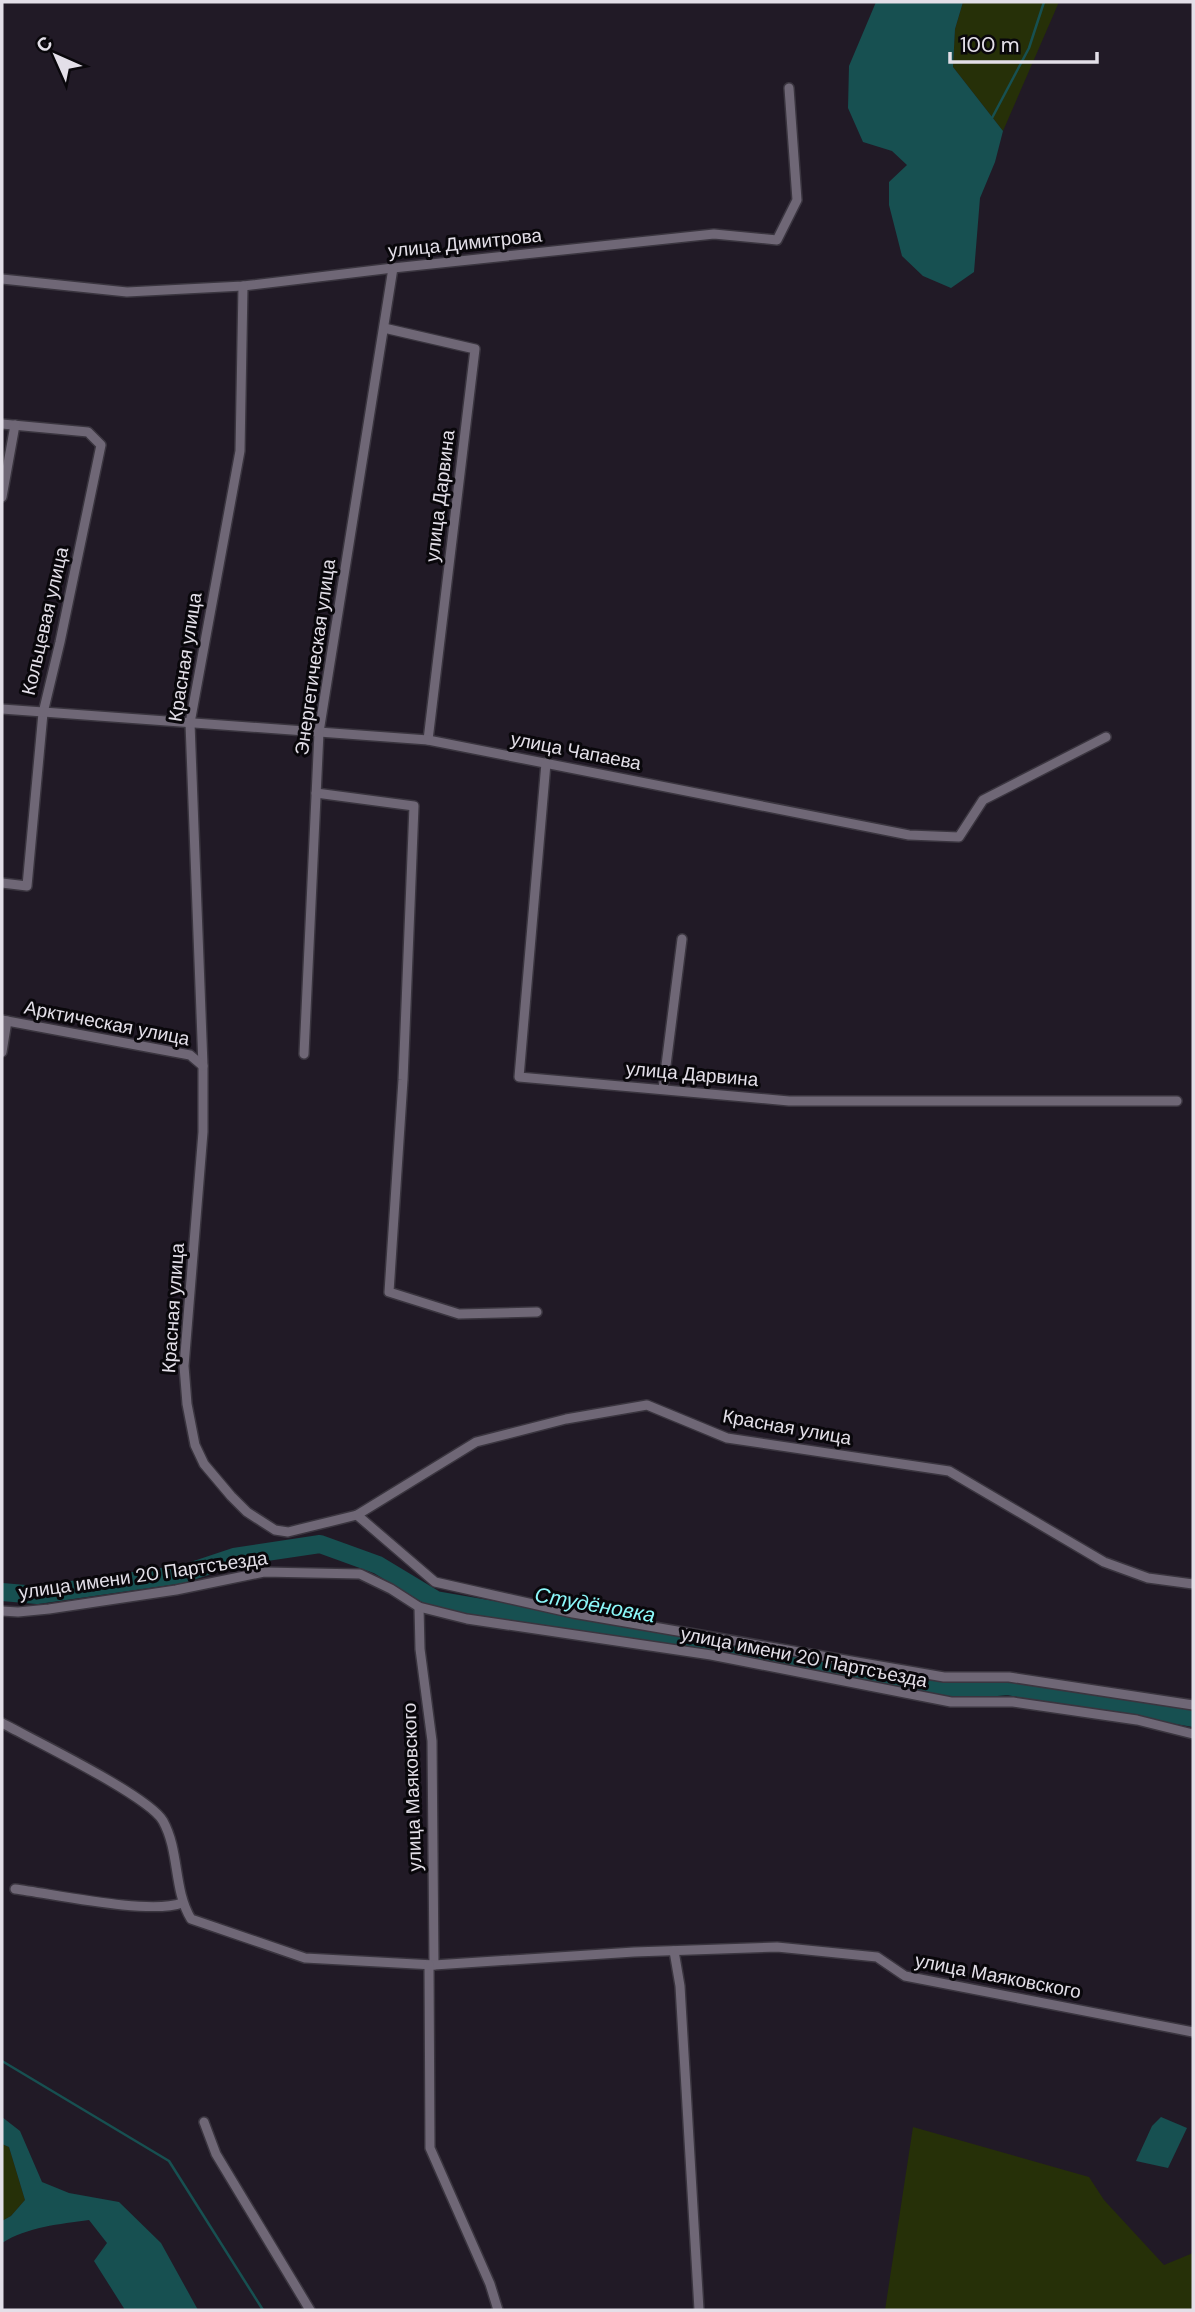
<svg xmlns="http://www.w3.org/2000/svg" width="1195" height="2312" font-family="'DM Sans',sans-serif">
<rect width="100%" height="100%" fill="#211a26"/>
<g fill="#263008">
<polygon points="963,2 1059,2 1003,131 953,67 955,29"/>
<polygon points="913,2127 1089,2177 1104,2200 1164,2265 1193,2253 1193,2310 885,2310"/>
<polygon points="2,2144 9,2147 25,2200 11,2216 2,2221"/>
</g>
<g fill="#175051">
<polygon points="876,2 963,2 955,29 953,67 1003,131 995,162 980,198 974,272 951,288 923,276 902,256 889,205 889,182 907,165 892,151 863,142 848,108 849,66"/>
<path d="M2,2117L20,2131L42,2182L69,2193L119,2202L161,2243L198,2310H125L94,2261L107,2243L89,2220C60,2224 27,2227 2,2243V2221L11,2216L25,2200L9,2147L2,2144Z"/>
<polygon points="1161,2117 1187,2128 1168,2168 1136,2161 1152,2126"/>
</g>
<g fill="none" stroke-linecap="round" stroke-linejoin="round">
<g stroke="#175051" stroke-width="2.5">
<polyline points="992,118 1029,48 1044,2"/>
<polyline points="2,2061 169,2161 263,2310"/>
</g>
<polyline stroke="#175051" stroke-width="18" points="2,1592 37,1595 183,1574 234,1557 320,1544 378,1565 436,1600 955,1691 1007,1686 1193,1718"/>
<g stroke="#3a353f" stroke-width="12">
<g id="minor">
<polyline points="2,279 127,292 243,286 393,268 714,234 777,240 797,200 789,88"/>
<polyline points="243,286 240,451 190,723 203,1066 203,1132 184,1366 187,1404 195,1445 204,1464 231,1496 247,1512 275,1530 288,1532 357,1515 476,1442 566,1419 647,1405 727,1438 949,1471 1104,1562 1148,1578 1193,1584"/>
<polyline points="384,328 475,349 428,740"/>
<polyline points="2,424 88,432 101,445 60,642 43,713 27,886 2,883"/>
<polyline points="2,497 15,425"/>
<polyline points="2,709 428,740 909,835 959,837 983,800 1106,737"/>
<polyline points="546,763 519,1077 789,1101 1177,1101"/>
<polyline points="316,793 414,806 403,1080 389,1292 459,1314 537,1312"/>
<polyline points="2,1020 190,1055 203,1066"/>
<polyline points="2,1052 7,1021"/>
<polyline points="304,1054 319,732 393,268"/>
<polyline points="663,1089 682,939"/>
<polyline points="357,1515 435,1582 573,1613 944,1677 1009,1677 1193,1705"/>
<polyline points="419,1607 420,1649 432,1741 434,1965"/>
<polyline points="2,1611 18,1612 49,1609 176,1590 264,1572 360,1574 391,1589 419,1607 467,1619 711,1655 951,1702 1013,1702 1137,1720 1193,1734"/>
<path d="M2,1723C33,1740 149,1796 163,1821C180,1852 173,1889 191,1919L305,1958L434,1965L634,1952L777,1947L877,1957L905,1976L1193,2032"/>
<path d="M15,1889C54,1894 149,1915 182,1903"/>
<polyline points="674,1951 680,1986 699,2310"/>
<polyline points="429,1965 430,2148 490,2284 498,2310"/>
<polyline points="204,2122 216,2154 310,2310"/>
</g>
</g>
<use href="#minor" stroke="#6f6776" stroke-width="9"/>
</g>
<g text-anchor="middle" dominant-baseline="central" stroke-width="6" stroke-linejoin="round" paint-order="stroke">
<g font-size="19" fill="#e3dfe8" stroke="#09070b">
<text transform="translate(465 243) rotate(-6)">улица Димитрова</text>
<text transform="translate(440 496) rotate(-83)">улица Дарвина</text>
<text transform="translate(45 621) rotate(-77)">Кольцевая улица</text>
<text transform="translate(185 657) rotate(-81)">Красная улица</text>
<text transform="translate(315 657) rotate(-82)">Энергетическая улица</text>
<text transform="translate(576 751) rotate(11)">улица Чапаева</text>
<text transform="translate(107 1023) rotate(11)">Арктическая улица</text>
<text transform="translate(692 1074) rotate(5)">улица Дарвина</text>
<text transform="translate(173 1308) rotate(-86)">Красная улица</text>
<text transform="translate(787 1427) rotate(10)">Красная улица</text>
<text transform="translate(143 1575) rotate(-8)">улица имени 20 Партсъезда</text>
<text transform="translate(804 1657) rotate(11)">улица имени 20 Партсъезда</text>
<text transform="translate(412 1787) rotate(-92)">улица Маяковского</text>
<text transform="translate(998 1976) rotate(11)">улица Маяковского</text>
</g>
<g font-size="21" font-style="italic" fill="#8cf9fb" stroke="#09070b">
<text transform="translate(595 1605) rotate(10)">Студёновка</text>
</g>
</g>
<rect width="1195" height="2312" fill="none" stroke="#e3dfe8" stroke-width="7"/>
<g transform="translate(56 56) rotate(315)" stroke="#09070b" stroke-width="5" paint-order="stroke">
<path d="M0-5L12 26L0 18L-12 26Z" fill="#e3dfe8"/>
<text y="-10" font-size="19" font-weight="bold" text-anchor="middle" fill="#e3dfe8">С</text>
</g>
<path d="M950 52v10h147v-10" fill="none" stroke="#e3dfe8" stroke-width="3.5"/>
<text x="960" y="52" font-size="21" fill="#e3dfe8" stroke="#09070b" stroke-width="5" paint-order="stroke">100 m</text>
</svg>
